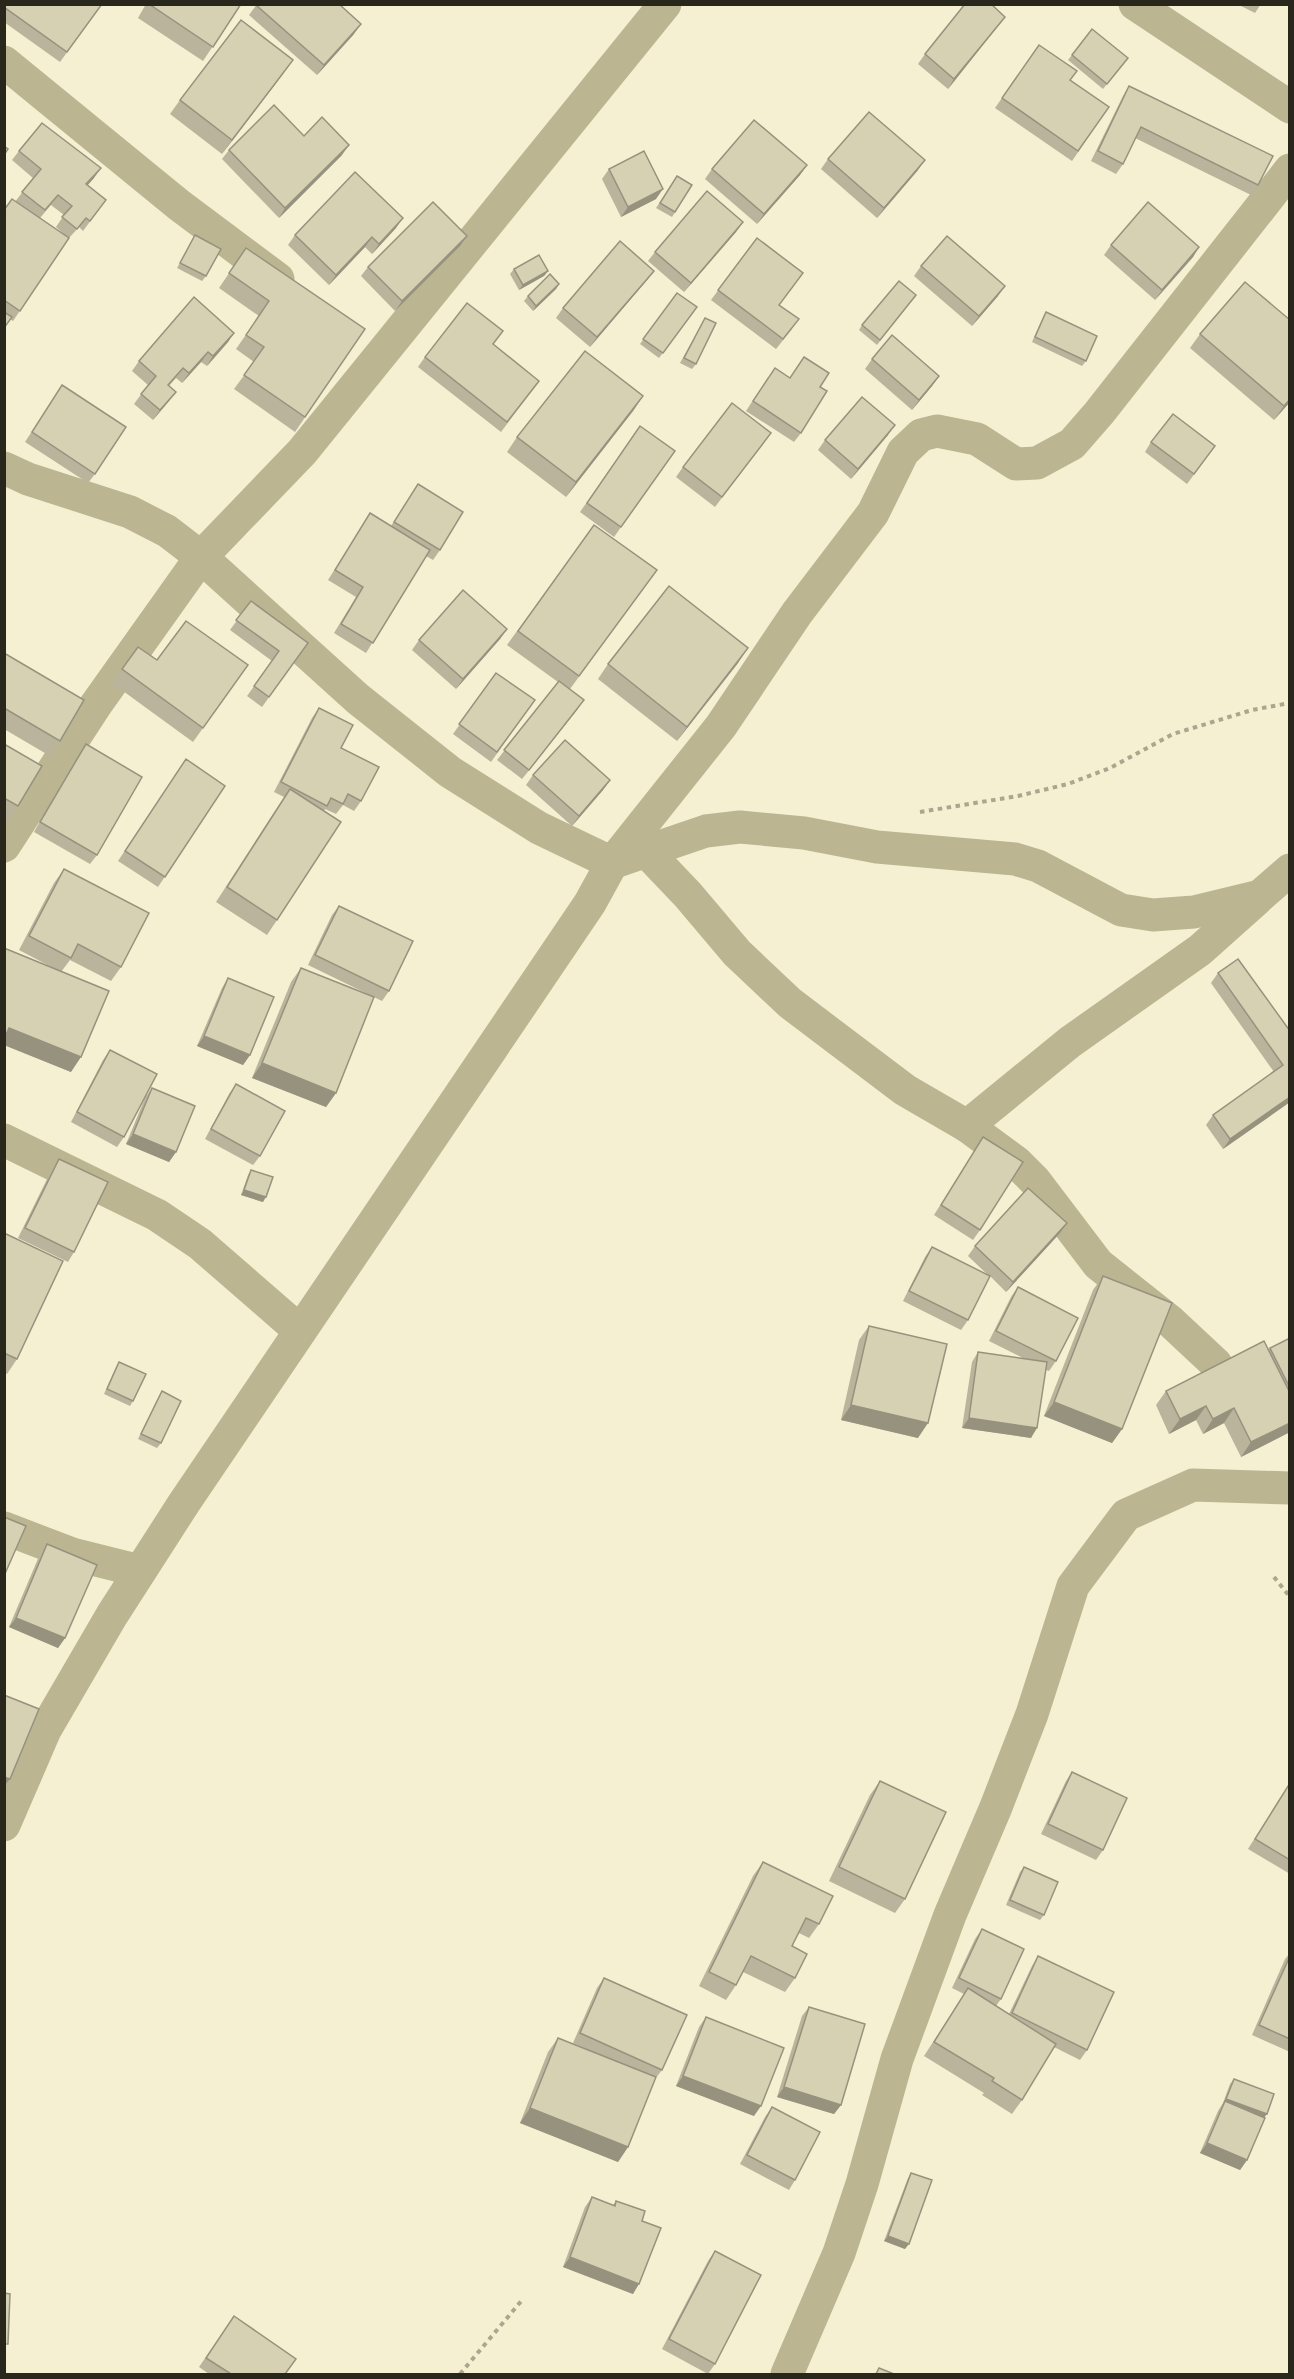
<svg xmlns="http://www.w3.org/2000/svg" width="1294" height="2379" font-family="Quicksand,sans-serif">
<rect width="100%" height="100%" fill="#f5f0d2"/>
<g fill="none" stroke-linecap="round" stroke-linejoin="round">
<g stroke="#aaa68f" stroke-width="4" stroke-dasharray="4.5 4.5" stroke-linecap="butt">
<polyline points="920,812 1018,796 1068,784 1110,768 1173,734 1252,710 1290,703"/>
<polyline points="1274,1577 1290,1597"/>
<polyline points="460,2374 523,2299"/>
</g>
<g stroke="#bbb591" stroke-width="33">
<polyline points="1135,4 1290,107"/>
<polyline points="4,62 179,205 278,279"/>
<polyline points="4,468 28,479 130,512 167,531 201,557 358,699 450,772 539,828 612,863 706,831 740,827 804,833 877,847 1015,859 1038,866 1121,910 1153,915 1194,912 1260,896 1290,870"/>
<polyline points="4,846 95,706 201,557 302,452 665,4"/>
<polyline points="647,852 688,895 737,953 790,1003 905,1090 967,1126 1016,1162 1035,1181 1098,1264 1171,1322 1216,1364"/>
<polyline points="967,1126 1070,1042 1200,950 1256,900"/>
<polyline points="4,1140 157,1215 200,1244 300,1331"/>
<polyline points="4,1528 72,1554 140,1571"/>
<polyline points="4,1825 45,1730 112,1615 184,1503 590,903 612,863 721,726 797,613 873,513 903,452 921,435 937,431 977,439 1016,464 1037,463 1072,444 1099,413 1290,170"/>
<polyline points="787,2374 839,2253 862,2184 897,2059 950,1915 996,1807 1032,1714 1073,1586 1126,1515 1193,1485 1290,1488"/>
</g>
</g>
<g fill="#b9b49b" fill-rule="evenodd">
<polygon points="4,4 102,4 60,62 4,22"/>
<polygon points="146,4 241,4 203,61 138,18"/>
<polygon points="257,4 354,34 317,75 249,15"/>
<polygon points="1237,4 1261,4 1255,13"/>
<polygon points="998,26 948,89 918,64 925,54"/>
<polygon points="1039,45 1070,80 1109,107 1072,161 995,108"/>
<polygon points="1072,55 1124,63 1103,89 1068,60"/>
<polygon points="283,74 222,154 170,114 180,100"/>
<polygon points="1129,86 1258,185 1251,195 1135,138 1123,164 1116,174 1091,161 1123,96"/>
<polygon points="304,136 342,155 279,218 222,159 229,150"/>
<path d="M19,151L94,178L88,185L106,200L83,231L79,227L69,238L13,321L10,319L4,328V209L15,202L33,178L12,160ZM51,205L64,215L56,227L66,236L40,218Z"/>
<polygon points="828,159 918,170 877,218 821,169"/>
<polygon points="807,165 800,175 757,224 705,179 712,169"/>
<polygon points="609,169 656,199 621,217 602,179"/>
<polygon points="677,176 692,185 672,217 656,208"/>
<polygon points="743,222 736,232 684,292 648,261 655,252"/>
<polygon points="396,228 372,254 365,247 329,285 288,245 295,235"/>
<polygon points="195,235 206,276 202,281 177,268"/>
<polygon points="467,236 460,246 395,311 361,276 368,267"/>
<polygon points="757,238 779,305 792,329 776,349 711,300"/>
<polygon points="1111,245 1199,247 1193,257 1155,300 1104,255"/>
<polygon points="246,248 365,329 295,432 234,389 254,362 236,349 259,316 219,288"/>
<polygon points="921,266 998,296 972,326 914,276"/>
<polygon points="514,269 548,271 544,276 519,290 510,274"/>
<polygon points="654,271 647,280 590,347 556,318 563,308"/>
<polygon points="559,284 556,289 533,311 524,301 528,296"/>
<polygon points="677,293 697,307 659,358 640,344"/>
<polygon points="916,295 877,345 859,330 862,325"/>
<polygon points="1046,312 1086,361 1082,366 1032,342 1043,317"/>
<polygon points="705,318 696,364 692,369 680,363"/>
<polygon points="1290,320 1290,402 1274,420 1190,348 1200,334"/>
<polygon points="234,333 228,342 207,366 201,362 182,383 176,378 169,386 176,392 169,401 153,420 134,404 148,385 132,371 139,361"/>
<polygon points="493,344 539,381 501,432 418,367 425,357"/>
<polygon points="872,359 939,376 932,386 912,410 865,369"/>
<polygon points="768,377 790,378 820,387 801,433 794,442 746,411"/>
<polygon points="62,385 95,474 88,483 25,442"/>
<polygon points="643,396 633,411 566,497 507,452 517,437"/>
<polygon points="640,426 675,451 614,537 580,512"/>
<polygon points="771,433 715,507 676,477 683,467"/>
<polygon points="888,435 851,479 818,450 825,440"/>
<polygon points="1151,442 1215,446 1187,484 1145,452"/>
<polygon points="418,484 440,550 433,560 426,556 366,653 334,633 356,597 328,580 370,513 391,526"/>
<polygon points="594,525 657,570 570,689 577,710 522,779 497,760 558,682 507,645"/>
<polygon points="251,601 308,643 262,707 247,696 272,661 230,630"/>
<polygon points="507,629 500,639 456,689 412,650 419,640"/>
<polygon points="138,647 157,660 248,665 193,742 112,683"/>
<polygon points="4,653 60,741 50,756 4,729"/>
<polygon points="738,663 677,741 598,679 608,664"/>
<polygon points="496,673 535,700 491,762 453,734"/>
<polygon points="319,708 341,748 361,801 354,811 343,805 336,814 325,809 277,920 267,935 216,902 284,797 274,792 312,718"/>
<polygon points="4,744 18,806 8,820 4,818"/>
<polygon points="86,744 97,855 90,864 34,832 79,754"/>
<polygon points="186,759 225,786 158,887 118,861"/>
<polygon points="533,775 610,780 603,790 572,826 526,785"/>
<polygon points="64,869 121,967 111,981 70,960 61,972 71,1072 4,1045 4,948 57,970 19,950 54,883"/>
<polygon points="339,906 389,991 382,1001 308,965 332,915"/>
<polygon points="301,968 336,1093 326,1107 252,1078 291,982"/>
<polygon points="1218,973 1290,1031 1290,1102 1223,1149 1206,1125 1213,1115 1274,1072 1211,983"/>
<polygon points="228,978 250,1055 243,1065 197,1046 222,988"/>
<polygon points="110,1050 124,1137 117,1147 71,1122 103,1060"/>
<polygon points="236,1084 260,1156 253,1165 205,1139 229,1094"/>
<polygon points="152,1088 176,1152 169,1162 126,1144 145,1098"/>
<polygon points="983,1137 980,1230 973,1240 934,1215"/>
<polygon points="59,1159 74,1252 68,1262 18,1238 52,1169"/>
<polygon points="251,1170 263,1202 241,1195 248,1175"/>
<polygon points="1067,1223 1060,1233 1006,1292 990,1276 968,1320 961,1330 903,1301 925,1257 932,1247 989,1276 968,1256 975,1246"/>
<polygon points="4,1233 17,1359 7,1374 4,1372"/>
<polygon points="1103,1276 1122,1429 1112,1443 1044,1416 1093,1290"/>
<polygon points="1018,1287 1056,1361 1049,1371 1046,1370 1031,1438 962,1428 972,1362 978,1352 1025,1359 989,1341 1011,1297"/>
<polygon points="869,1326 918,1438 841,1420 859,1340"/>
<polygon points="1290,1338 1290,1432 1241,1457 1224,1423 1203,1434 1196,1420 1169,1434 1156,1405 1166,1391 1268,1350 1270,1348"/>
<polygon points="119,1362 133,1401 130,1406 104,1394 116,1367"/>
<polygon points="162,1391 161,1443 157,1448 138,1439 159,1396"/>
<polygon points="47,1544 65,1638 58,1648 9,1627 40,1554"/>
<polygon points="1072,1772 1103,1850 1096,1860 1041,1834 1066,1781"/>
<polygon points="880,1781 905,1899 895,1913 829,1881 870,1795"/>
<polygon points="1290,1782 1290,1874 1248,1849"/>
<polygon points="763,1862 819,1924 809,1938 799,1933 792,1946 795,1978 785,1992 743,1972 736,1985 726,2000 699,1986 753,1876"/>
<polygon points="1024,1867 1044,1915 1040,1920 1006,1905 1020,1872"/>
<polygon points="982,1929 1001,1999 996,2006 1009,2014 1032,1966 1038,1956 1087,2050 1080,2060 1054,2047 1022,2100 1012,2114 982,2095 984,2093 924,2056 964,1994 952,1988 975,1939"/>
<polygon points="1290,1953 1290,2052 1252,2035 1285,1959"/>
<polygon points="604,1978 662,2070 655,2079 628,2147 618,2162 520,2123 548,2052 558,2038 589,2050 573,2043 597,1988"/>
<polygon points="809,2007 841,2105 834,2114 777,2097 802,2016"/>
<polygon points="706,2017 754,2116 676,2086 699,2027"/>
<polygon points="1234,2079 1247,2160 1240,2170 1200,2153 1218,2111 1223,2103 1230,2084"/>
<polygon points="772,2107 795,2180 789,2190 740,2164 765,2117"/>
<polygon points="911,2173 905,2249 884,2241 908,2178"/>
<polygon points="592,2197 613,2205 616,2201 642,2221 633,2294 563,2267 585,2207"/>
<polygon points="715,2251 715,2364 708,2374 662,2349 708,2261"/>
<polygon points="234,2316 285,2374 209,2374 199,2367"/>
</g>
<g fill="#96927e">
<polygon points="1005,17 998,26 948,89 954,79"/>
<polygon points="361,24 354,34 317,75 324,65"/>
<polygon points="293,60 283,74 222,154 232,140"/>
<polygon points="349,145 342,155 279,218 285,208"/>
<polygon points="925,160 918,170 877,218 884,208"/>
<polygon points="807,165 800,175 757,224 764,214"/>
<polygon points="101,168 94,178 79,194 86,184"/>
<polygon points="663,189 656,199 621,217 628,207"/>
<polygon points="403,218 396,228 372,254 379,244"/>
<polygon points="743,222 736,232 684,292 691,283"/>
<polygon points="467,236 460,246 395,311 402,301"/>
<polygon points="372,237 365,247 329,285 336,275"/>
<polygon points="1199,247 1193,257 1155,300 1162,290"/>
<polygon points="548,271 544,276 519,290 523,285"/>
<polygon points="654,271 647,280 590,347 597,337"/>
<polygon points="559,284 556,289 533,311 536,306"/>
<polygon points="1005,286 998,296 972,326 979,316"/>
<polygon points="234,333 228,342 207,366 213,356"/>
<polygon points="208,352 201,362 182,383 189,373"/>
<polygon points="939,376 932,386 912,410 919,400"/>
<polygon points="176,392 169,401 153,420 160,410"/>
<polygon points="643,396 633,411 566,497 576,482"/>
<polygon points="1290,399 1290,402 1274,420 1284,406"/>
<polygon points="895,425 888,435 851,479 858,469"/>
<polygon points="507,629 500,639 456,689 463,679"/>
<polygon points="748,648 738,663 677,741 687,727"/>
<polygon points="584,700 577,710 522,779 529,770"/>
<polygon points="610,780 603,790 572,826 579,816"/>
<polygon points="9,1028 81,1057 71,1072 4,1045 4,1035"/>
<polygon points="204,1036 250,1055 243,1065 197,1046"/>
<polygon points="262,1063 336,1093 326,1107 252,1078"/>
<polygon points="1290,1097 1290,1102 1223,1149 1230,1139"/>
<polygon points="133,1134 176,1152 169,1162 126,1144"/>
<polygon points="244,1190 266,1197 263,1202 241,1195"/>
<polygon points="1067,1223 1060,1233 1006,1292 1013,1282"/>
<polygon points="1054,1402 1122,1429 1112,1443 1044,1416"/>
<polygon points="851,1405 928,1423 918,1438 841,1420"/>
<polygon points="1206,1406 1196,1420 1169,1434 1180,1419"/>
<polygon points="1234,1408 1224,1423 1203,1434 1213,1419"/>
<polygon points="969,1418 1037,1428 1031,1438 962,1428"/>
<polygon points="1290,1423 1290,1432 1241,1457 1251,1442"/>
<polygon points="16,1618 65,1638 58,1648 9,1627"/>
<polygon points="4,1777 10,1779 4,1786"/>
<polygon points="683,2076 761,2106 754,2116 676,2086"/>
<polygon points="784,2087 841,2105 834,2114 777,2097"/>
<polygon points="1226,2099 1267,2114 1263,2119 1225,2102"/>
<polygon points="530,2108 628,2147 618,2162 520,2123"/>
<polygon points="1207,2143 1247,2160 1240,2170 1200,2153"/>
<polygon points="888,2236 909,2244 905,2249 884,2241"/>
<polygon points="570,2257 639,2284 633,2294 563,2267"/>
</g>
<g fill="#d7d1b4" stroke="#96927e" stroke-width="1.5">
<polygon points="4,4 102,4 67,52 4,7"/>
<polygon points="149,4 241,4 213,47"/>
<polygon points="257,4 339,4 361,24 324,65 256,5"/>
<polygon points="965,4 991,4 1005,17 954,79 925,54"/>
<polygon points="241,20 293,60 232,140 180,100"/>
<polygon points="1092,29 1128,58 1107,84 1072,55"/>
<polygon points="1039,45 1077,71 1070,80 1109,107 1078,151 1002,98"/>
<polygon points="1129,86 1273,156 1258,185 1141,127 1123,164 1098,151"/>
<polygon points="274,105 304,136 322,117 349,145 285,208 229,150"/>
<polygon points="869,112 925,160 884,208 828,159"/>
<polygon points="754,120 807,165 764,214 712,169"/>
<polygon points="42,123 101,168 86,184 106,200 90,221 86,218 77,229 62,217 72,206 58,195 45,210 22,192 41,169 19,151"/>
<polygon points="4,146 8,149 4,155"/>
<polygon points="644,151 663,189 628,207 609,169"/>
<polygon points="355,172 403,218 379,244 372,237 336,275 295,235"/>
<polygon points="677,176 692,185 675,212 660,203"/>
<polygon points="707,191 743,222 691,283 655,252"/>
<polygon points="12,199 69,238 20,311 4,300 4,210"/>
<polygon points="433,202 467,236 402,301 368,267"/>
<polygon points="1148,202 1199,247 1162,290 1111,245"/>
<polygon points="195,235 221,249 206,276 180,263"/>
<polygon points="947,236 1005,286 979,316 921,266"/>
<polygon points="757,238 803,273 779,305 799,319 783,339 718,290"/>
<polygon points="620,241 654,271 597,337 563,308"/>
<polygon points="246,248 365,329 305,417 244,375 264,347 246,335 269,301 229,273"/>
<polygon points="539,255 548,271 523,285 514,269"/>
<polygon points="550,274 559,284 536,306 528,296"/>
<polygon points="899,281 916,295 880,340 862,325"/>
<polygon points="1245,282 1290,320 1290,399 1284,406 1200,334"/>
<polygon points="677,293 697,307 663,353 643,339"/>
<polygon points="194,297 234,333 213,356 208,352 189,373 183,368 168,385 176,392 160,410 141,394 156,376 139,361"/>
<polygon points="467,303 503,331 493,344 539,381 507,422 425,357"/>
<polygon points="4,312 12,317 4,328"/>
<polygon points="1046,312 1097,336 1086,361 1035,337"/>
<polygon points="705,318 716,323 696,364 684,358"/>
<polygon points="892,335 939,376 919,400 872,359"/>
<polygon points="585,351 643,396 576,482 517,437"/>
<polygon points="804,357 829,373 820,387 827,391 801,433 753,401 775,368 790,378"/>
<polygon points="62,385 126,427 95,474 32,432"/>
<polygon points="862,397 895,425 858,469 825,440"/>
<polygon points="732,403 771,433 722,497 683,467"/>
<polygon points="1173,414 1215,446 1194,474 1151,442"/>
<polygon points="640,426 675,451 621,527 587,503"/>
<polygon points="418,484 463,512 440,550 394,522"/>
<polygon points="370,513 430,550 373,643 341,624 363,587 335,570"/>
<polygon points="594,525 657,570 579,676 518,631"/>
<polygon points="669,586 748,648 687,727 608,664"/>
<polygon points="463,590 507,629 463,679 419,640"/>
<polygon points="251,601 308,643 269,697 254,686 279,651 236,620"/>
<polygon points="186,621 248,665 203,728 122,669 138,647 157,660"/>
<polygon points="4,653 84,700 60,741 4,708"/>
<polygon points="496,673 535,700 497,752 459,724"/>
<polygon points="559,681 584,700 529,770 504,750"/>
<polygon points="319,708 353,725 341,748 379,767 361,801 348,794 343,804 331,798 327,806 281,782"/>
<polygon points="565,740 610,780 579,816 533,775"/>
<polygon points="4,744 42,766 18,806 4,798"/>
<polygon points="86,744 142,777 97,855 40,822"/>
<polygon points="186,759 225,786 165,877 125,851"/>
<polygon points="290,789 341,822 277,920 227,887"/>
<polygon points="64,869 149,913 121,967 78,944 71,958 29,936"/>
<polygon points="339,906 413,941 389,991 315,955"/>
<polygon points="4,948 109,991 81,1057 9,1028 4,1039"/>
<polygon points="1238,959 1290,1031 1290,1097 1230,1139 1213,1115 1283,1065 1218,973"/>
<polygon points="301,968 374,997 336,1093 262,1063"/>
<polygon points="228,978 274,997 250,1055 204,1036"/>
<polygon points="110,1050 157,1074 124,1137 77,1112"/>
<polygon points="236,1084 285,1111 260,1156 211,1129"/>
<polygon points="152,1088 195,1106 176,1152 133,1134"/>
<polygon points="983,1137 1023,1162 980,1230 941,1205"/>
<polygon points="59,1159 108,1182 74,1252 25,1228"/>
<polygon points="251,1170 273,1177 266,1197 244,1190"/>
<polygon points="1028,1188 1067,1223 1013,1282 975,1246"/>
<polygon points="4,1233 63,1261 17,1359 4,1353"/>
<polygon points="932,1247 990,1276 968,1320 909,1291"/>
<polygon points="1103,1276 1172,1303 1122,1429 1054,1402"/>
<polygon points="1018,1287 1078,1318 1056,1361 996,1331"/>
<polygon points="869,1326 947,1344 928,1423 851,1405"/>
<polygon points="1290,1338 1290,1388 1270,1348"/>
<polygon points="1264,1341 1290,1393 1290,1423 1251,1442 1234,1408 1213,1419 1206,1406 1180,1419 1166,1391"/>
<polygon points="978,1352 1047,1362 1037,1428 969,1418"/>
<polygon points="119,1362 146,1374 133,1401 107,1389"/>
<polygon points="162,1391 181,1401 161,1443 141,1434"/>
<polygon points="4,1517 26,1526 4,1576"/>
<polygon points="47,1544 97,1565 65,1638 16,1618"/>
<polygon points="4,1695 39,1709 10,1779 4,1777"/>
<polygon points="1072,1772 1127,1798 1103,1850 1048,1824"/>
<polygon points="880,1781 946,1812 905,1899 839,1867"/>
<polygon points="1290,1783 1290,1860 1255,1839"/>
<polygon points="763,1862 833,1896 819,1924 806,1918 792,1946 807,1954 795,1978 751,1956 736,1985 709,1972"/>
<polygon points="1024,1867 1058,1882 1044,1915 1010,1900"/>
<polygon points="982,1929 1024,1949 1001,1999 959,1978"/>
<polygon points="1038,1956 1114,1992 1087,2050 1012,2013"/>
<polygon points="1290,1956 1290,2039 1259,2025"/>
<polygon points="604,1978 687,2015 662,2070 580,2033"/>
<polygon points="968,1988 1056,2044 1022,2100 992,2081 994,2078 934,2042"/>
<polygon points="809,2007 865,2024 841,2105 784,2087"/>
<polygon points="706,2017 784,2048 761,2106 683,2076"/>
<polygon points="558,2038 656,2077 628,2147 530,2108"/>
<polygon points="1234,2079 1274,2094 1267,2114 1226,2099"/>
<polygon points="1225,2101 1265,2118 1247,2160 1207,2143"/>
<polygon points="772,2107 820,2132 795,2180 747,2155"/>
<polygon points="911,2173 932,2180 909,2244 888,2236"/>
<polygon points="592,2197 615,2206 616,2201 645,2211 642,2221 661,2228 639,2284 570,2257"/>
<polygon points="715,2251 761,2275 715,2364 669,2339"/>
<polygon points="4,2293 10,2294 8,2344 4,2344"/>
<polygon points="234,2316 296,2359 285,2374 231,2374 206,2358"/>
<polygon points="879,2368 894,2374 876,2374"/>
</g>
<rect width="1294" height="2379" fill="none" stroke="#29271b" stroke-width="12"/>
</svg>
